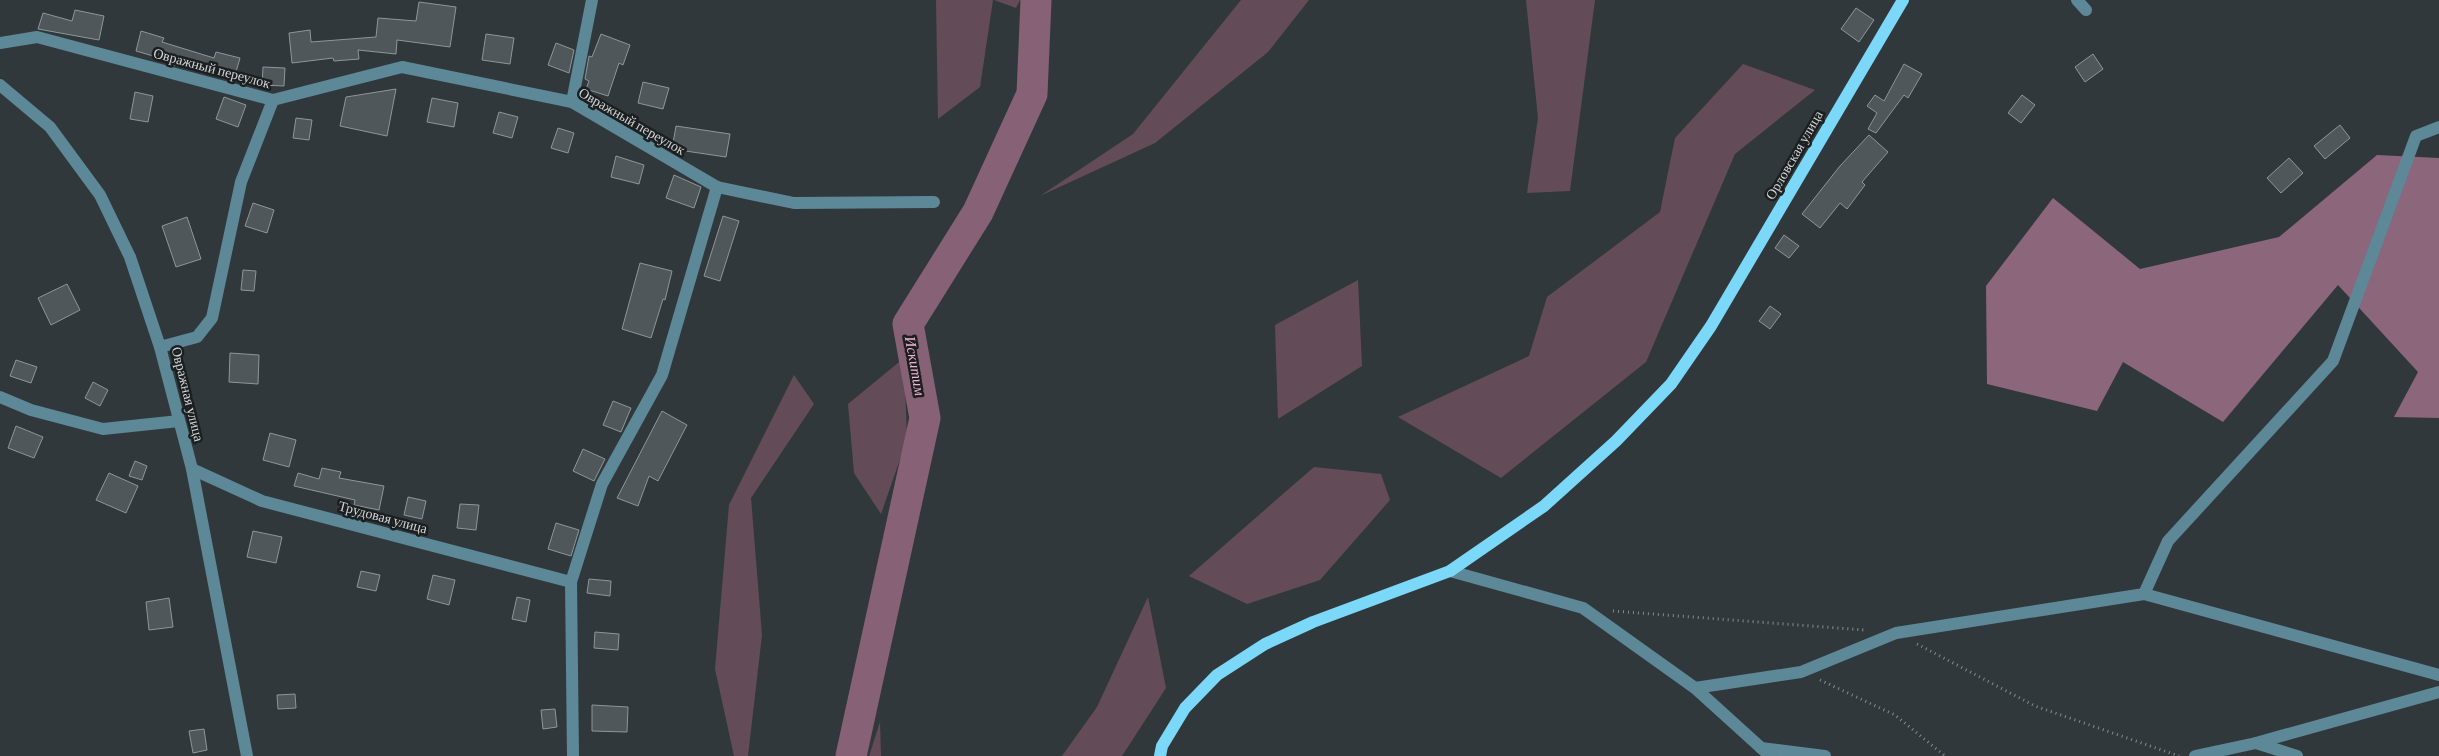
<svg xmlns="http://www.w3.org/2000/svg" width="2439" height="756" font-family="'Crimson Pro',serif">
<rect width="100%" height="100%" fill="#31383b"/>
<g fill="#634c58">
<polygon points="936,0 993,0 980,87 938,119"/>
<polygon points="994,0 1020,0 1016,8"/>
<polygon points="1241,0 1309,0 1268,52 1155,143 1040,196 1133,134"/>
<polygon points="1526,0 1595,0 1570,191 1527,193 1538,118"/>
<polygon points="1743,64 1815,90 1735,154 1646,362 1501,478 1398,417 1529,356 1547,297 1660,212 1675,138"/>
<polygon points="1358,280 1362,366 1278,419 1275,325"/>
<polygon points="904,358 907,439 881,514 854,473 848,404"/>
<polygon points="794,375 814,404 751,498 762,635 748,756 734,756 715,669 729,505"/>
<polygon points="1314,467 1381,474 1390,500 1320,580 1247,604 1189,576"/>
<polygon points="1148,597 1166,688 1122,756 1062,756 1097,707"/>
<polygon points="880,722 881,756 869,756"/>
</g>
<polygon fill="#8c667b" points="2377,155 2439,158 2439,418 2394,417 2418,372 2338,285 2223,422 2123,362 2097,411 1987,384 1986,286 2053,198 2140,269 2279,237"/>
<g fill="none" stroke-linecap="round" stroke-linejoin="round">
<polyline stroke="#876176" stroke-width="31" points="851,756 925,418 908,324 978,212 1032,94 1036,0"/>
</g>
<g fill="#4f575a" stroke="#8d9699">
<polygon points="419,2 456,7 450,47 397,40 396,54 358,50 359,59 334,61 333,58 292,63 289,33 310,30 311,42 376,37 378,18 416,21"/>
<polygon points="1856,8 1874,20 1859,42 1841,29"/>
<polygon points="75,10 104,16 99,40 38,29 43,13 72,21"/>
<polygon points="141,31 164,38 162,42 214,58 216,52 240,58 234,79 166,63 167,60 136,51"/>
<polygon points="486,34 514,38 510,64 482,60"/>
<polygon points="601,34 630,45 623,65 619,63 608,96 586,89 589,81 585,79 589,56 592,57"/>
<polygon points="556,43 574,50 569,73 548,65"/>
<polygon points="2093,54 2103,69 2085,82 2075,67"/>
<polygon points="1904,64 1922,74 1908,98 1904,95 1876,133 1868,129 1877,113 1867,106 1875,95 1884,101"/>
<polygon points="263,67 285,68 284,86 262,85"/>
<polygon points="643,82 669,88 663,109 638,103"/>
<polygon points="396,89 387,136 340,126 346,97"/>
<polygon points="135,92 153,96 148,122 130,119"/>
<polygon points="2022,95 2035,105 2021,123 2008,113"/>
<polygon points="224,97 246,105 238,127 216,119"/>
<polygon points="432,98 458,103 454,127 427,122"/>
<polygon points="499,112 518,117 512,138 493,133"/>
<polygon points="296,118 312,120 309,140 293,138"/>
<polygon points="2340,125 2350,138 2325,159 2314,146"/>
<polygon points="676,126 730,134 726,157 672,149"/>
<polygon points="558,128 574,133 568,153 551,148"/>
<polygon points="1869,135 1888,152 1862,182 1865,185 1847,209 1840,203 1820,228 1802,214 1840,166"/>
<polygon points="616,156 644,165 639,184 611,177"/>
<polygon points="2289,158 2303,173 2281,193 2267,178"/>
<polygon points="674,175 701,187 694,208 666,198"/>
<polygon points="253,203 274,210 267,233 245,226"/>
<polygon points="723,216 739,221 720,281 704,276"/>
<polygon points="187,217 201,259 176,267 162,226"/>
<polygon points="1784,235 1799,246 1789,258 1775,248"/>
<polygon points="640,263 672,271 665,300 663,299 651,338 622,329"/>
<polygon points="243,270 256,271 254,291 241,290"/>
<polygon points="67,284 80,310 51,325 38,298"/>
<polygon points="1770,306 1781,314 1770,329 1759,321"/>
<polygon points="230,353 259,355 258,384 229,382"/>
<polygon points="16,360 37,367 31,383 10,376"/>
<polygon points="93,382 108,390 100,406 85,398"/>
<polygon points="613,401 631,408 621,432 603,425"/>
<polygon points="662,411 687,425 658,481 649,476 638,506 617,498"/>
<polygon points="16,426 43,437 34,458 8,448"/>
<polygon points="270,433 296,440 289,467 263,460"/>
<polygon points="583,449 605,459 594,481 573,471"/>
<polygon points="135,461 147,466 142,480 129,476"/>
<polygon points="322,468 341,472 339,478 384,486 379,510 354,505 355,500 294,486 298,473 319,479"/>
<polygon points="109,473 138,486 126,513 96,500"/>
<polygon points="408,497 426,501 422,519 404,515"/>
<polygon points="460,504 479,505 476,530 457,528"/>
<polygon points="556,523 579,530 571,556 548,549"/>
<polygon points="253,531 282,537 276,563 247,557"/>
<polygon points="361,571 380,575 376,591 357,587"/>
<polygon points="433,575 455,580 449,605 427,599"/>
<polygon points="589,579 611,581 610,596 587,593"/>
<polygon points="517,597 530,600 526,622 512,619"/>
<polygon points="169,598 173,627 149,630 146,602"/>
<polygon points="595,632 619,634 618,650 594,648"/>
<polygon points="295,694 296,708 278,709 277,695"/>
<polygon points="592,705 628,707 627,732 592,731"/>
<polygon points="555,709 557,727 543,729 541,710"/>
<polygon points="204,729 207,750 193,753 189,731"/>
</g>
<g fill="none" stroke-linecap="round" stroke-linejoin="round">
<g stroke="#858b8d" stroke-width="3" stroke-dasharray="1 4" stroke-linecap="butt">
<polyline points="1613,611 1864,630"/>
<polyline points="1917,644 2035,706 2179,756"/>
<polyline points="1820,680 1895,715 1945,756"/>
</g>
<g stroke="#5d8898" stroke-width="12">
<polyline points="2077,0 2086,10"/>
<polyline points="0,43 37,37 273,100 402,67 572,102 717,187 662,375 602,484 571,582 573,756"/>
<polyline points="0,85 50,127 100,195 130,257 160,347 192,469 247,756"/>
<polyline points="572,102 592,0"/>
<polyline points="717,187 794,203 934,202"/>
<polyline points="160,347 197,337 212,318 241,182 273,100"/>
<polyline points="0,397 31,410 103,429 179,421"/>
<polyline points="192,469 262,501 571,582"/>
<polyline points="1450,571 1583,608 1695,688 1770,756"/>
<polyline points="2144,594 2439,675"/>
<polyline points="1695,688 1801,672 1896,633 2144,594 2168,541 2333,361 2416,136 2439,127"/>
<polyline points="2256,743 2297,756"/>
<polyline points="1761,748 1825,756"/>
<polyline points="2195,756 2256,743 2439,692"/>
</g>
<polyline stroke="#7bd8f9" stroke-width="12" points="1160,756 1162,746 1185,708 1217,675 1265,644 1313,622 1450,571 1544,506 1616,441 1671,384 1711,326 1903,0"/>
</g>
<g text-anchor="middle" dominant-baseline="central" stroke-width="5" stroke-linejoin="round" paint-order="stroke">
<g font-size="14" fill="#d1d5d7" stroke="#1c1f20">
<text transform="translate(212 68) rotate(15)">Овражный переулок</text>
<text transform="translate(632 121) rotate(30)">Овражный переулок</text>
<text transform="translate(1794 155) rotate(-60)">Орловская улица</text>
<text transform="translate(188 394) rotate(76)">Овражная улица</text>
<text transform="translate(383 517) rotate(15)">Трудовая улица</text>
</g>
<g font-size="15" font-style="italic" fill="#f2b2d5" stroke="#1c1f20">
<text transform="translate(915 366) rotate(80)">Искитим</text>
</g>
</g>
</svg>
